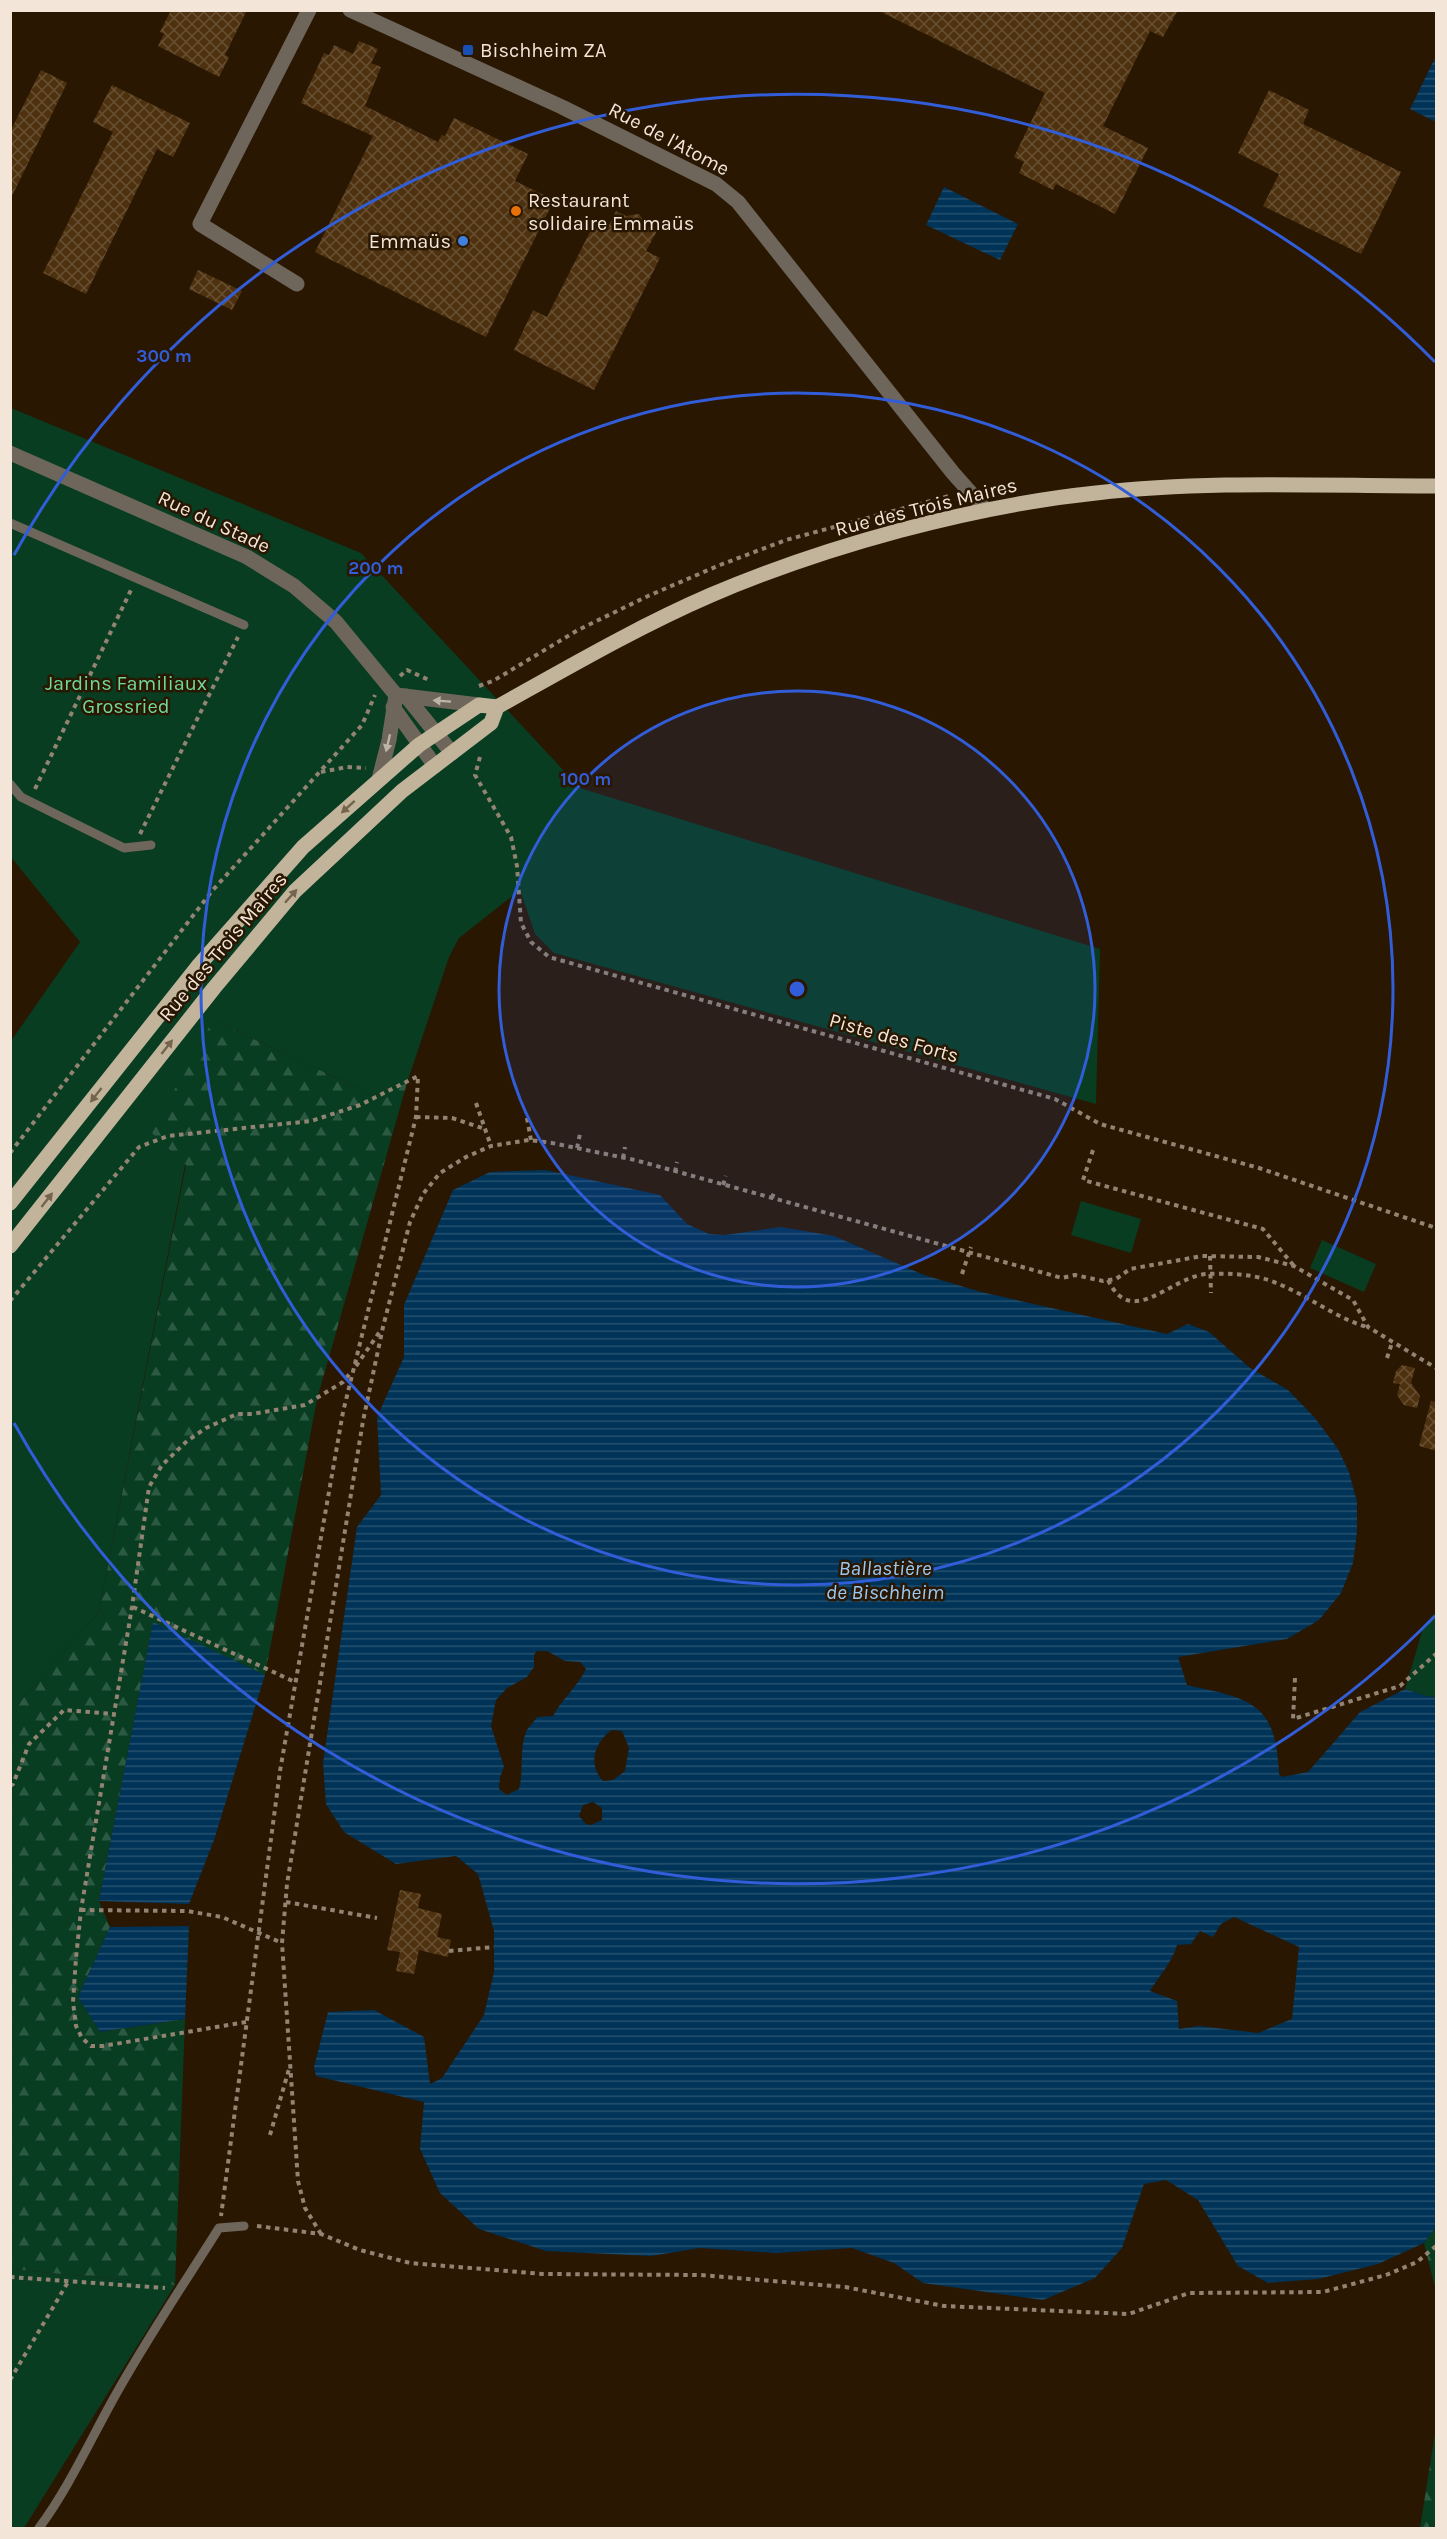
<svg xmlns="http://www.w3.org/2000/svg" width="1447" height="2539" font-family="Karla,sans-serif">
<defs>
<pattern id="forest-firs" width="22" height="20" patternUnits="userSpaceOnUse" patternTransform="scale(1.5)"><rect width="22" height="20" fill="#083d22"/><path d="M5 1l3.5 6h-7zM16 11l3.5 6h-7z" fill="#2c5942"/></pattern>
<pattern id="water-rules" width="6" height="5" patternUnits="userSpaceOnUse" patternTransform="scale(1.5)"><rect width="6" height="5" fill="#003358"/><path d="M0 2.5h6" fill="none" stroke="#26516f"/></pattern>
<pattern id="building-cross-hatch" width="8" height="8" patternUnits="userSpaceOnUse" patternTransform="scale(1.5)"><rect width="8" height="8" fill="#4e3210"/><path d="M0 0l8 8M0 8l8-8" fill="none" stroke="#685032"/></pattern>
</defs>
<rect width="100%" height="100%" fill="#291702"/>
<g fill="#083d22">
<polygon points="11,408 361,553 580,788 1100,949 1096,1104 554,953 535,934 520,890 459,938 449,957 407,1083 373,1095 213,1020 99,1612 11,1712 11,1041 80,942 11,857"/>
<polygon points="1081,1201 1141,1219 1131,1253 1071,1235"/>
<polygon points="1322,1240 1376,1264 1364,1292 1310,1268"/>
<polygon points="1436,1612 1436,1697 1426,1696 1405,1689 1424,1625"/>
<polygon points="11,2269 175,2285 24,2528 11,2528"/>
</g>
<g fill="url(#forest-firs)">
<polygon points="213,1020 373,1095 407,1083 317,1399 265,1675 153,1623 99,1901 110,1927 78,1997 100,2032 185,2019 175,2285 11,2269 11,1712 99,1612 186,1165 151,1132"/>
<polygon points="1436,2227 1436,2291 1424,2243"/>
<polygon points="1436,2427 1436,2528 1420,2528"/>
</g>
<g fill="url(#water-rules)" fill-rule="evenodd">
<polygon points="1436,56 1436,122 1410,109"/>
<polygon points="944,187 1018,224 1000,260 926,225"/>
<path d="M546,1170L660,1195L687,1224L709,1234L725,1235L781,1227L834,1236L924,1275L981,1292L1167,1334L1188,1324L1209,1332L1250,1368L1288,1390L1315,1418L1338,1449L1349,1472L1357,1502V1532L1353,1563L1341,1593L1319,1620L1287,1639L1178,1657L1187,1685C1250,1699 1276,1701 1279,1774L1282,1777L1308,1772L1360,1712L1405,1689L1426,1696L1436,1697V2227L1424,2243L1378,2264L1318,2279L1268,2283L1238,2266L1198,2200L1166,2180L1144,2184L1122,2248L1095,2278L1043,2300L923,2283L894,2263L852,2248L776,2253L700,2248L651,2256L546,2251L479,2229L440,2193L420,2149L424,2102L316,2076L314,2067L328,2012L374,2010L424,2037L430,2084L442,2078L484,2015L494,1972V1931L478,1874L456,1856L396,1864L344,1832L326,1804L323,1763L357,1527L381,1495L377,1417L404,1357V1305L453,1190L490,1172ZM537,1651H547L565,1661L580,1662L586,1669C577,1687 562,1699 553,1716L537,1717C534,1722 528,1727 526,1732C519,1750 524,1771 519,1789L507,1795L499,1789L500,1777L504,1767L491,1726L496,1700L507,1688L527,1677L534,1667V1655ZM612,1730L622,1731L629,1748L625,1771L613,1780L603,1781C587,1764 595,1741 612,1730ZM593,1802L602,1808V1820L591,1825L586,1824L579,1816L583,1805ZM1234,1917L1299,1947L1292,2019L1258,2033L1199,2026L1179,2029L1177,2001L1150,1991C1159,1976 1173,1961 1177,1945L1191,1944L1200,1931L1213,1937L1221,1924Z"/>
<polygon points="153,1622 265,1675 214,1840 189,1904 99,1901"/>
<polygon points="189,1926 185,2019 100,2032 78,1997 110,1927"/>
</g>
<g fill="url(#building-cross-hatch)">
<polygon points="171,10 247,10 225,55 229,57 219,77 158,46 164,34 160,32"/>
<polygon points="877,10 1178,10 1163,37 1150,31 1103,126 1148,148 1115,214 1056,184 1053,190 1019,173 1024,162 1014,157 1045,93"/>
<polygon points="359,41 378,49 371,63 381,67 365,106 438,142 442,135 445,136 454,118 528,154 515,181 554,200 486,337 315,252 373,136 301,103 324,53 329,55 334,45 353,54"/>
<polygon points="41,70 67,83 10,200 10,132"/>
<polygon points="112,85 190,123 173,157 157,149 86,294 43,273 113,132 93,122"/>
<polygon points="1269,90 1309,110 1303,124 1401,172 1361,254 1263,206 1279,174 1238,153"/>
<polygon points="616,211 626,216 639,214 648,227 657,231 646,251 660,258 594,390 514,350 533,310 547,317 596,220 608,227"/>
<polygon points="198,270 242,291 232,310 189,289"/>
<polygon points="1402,1365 1415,1368 1411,1383 1420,1396 1417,1408 1404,1405 1397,1395 1400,1384 1393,1383 1396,1371"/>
<polygon points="1431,1401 1437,1402 1437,1451 1419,1446"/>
<polygon points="400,1890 421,1894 418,1908 442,1914 437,1937 451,1940 448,1957 419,1950 414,1974 396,1971 400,1952 387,1950"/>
</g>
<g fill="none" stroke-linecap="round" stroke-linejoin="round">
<g stroke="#928372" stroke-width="4" stroke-dasharray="4.5 4.5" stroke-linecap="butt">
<polyline points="400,676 407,670 429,680"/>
<polyline points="479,686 493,681 578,630 648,596 720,565 786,540 949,496"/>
<polyline points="480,757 475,775 511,837 517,866 521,923 531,942 549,957 1055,1099 1100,1124 1259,1168 1436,1228"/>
<polyline points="321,772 347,767 366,768"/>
<polyline points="35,789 131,590"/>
<polyline points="140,834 238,637"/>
<polyline points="476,1103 491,1146"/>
<polyline points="416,1117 452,1118 485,1129"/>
<polyline points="527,1118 531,1140"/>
<polyline points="577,1148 580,1134"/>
<polyline points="1093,1150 1083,1180 1263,1229 1294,1266"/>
<polyline points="10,1153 212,891 362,725 375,695"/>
<polyline points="623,1158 625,1147"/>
<polyline points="675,1172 677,1162"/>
<polyline points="723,1185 726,1176"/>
<polyline points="772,1198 775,1190"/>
<polyline points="1210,1256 1211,1293"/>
<polyline points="962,1274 971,1247"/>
<path d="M1108,1280C1132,1330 1171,1276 1207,1274C1228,1273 1252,1274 1271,1281C1305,1293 1333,1317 1367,1327"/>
<polyline points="10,1301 139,1147 168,1136 311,1121 360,1105 418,1076 416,1117 343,1412 280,1771 221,2216"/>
<polyline points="1387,1358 1392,1343"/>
<polyline points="356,1366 381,1330"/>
<polyline points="133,1607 295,1682"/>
<polyline points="1295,1678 1293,1719 1400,1686 1436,1654"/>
<polyline points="10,1786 13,1784 29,1744 64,1710 114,1714"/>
<polyline points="286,1902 377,1918"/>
<polyline points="81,1910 187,1911 222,1917 282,1943"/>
<polyline points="449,1951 494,1947"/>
<polyline points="246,2022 103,2046 91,2046 82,2038 76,2026 73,2002 76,1958 81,1910 132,1607 149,1487 162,1465 187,1441 206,1428 237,1414 252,1414 305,1405 343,1382 351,1372"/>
<polyline points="270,2135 289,2069"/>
<polyline points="257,2226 321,2234 360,2250 410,2263 543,2274 700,2275 845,2287 944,2306 1129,2314 1189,2293 1323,2292 1386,2275 1417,2262 1436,2246"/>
<polyline points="321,2234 305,2208 298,2181 282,1943 287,1884 363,1421 383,1327 410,1222 423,1194 440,1173 466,1157 491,1146 529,1140 552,1143 635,1160 1062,1278 1075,1275 1103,1281 1116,1279 1130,1269 1202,1256 1258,1257 1294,1266 1353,1300 1368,1327 1436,1368"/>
<polyline points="10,2277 165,2288"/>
<polyline points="10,2380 68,2282"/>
</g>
<g stroke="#6e665b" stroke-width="9">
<polyline points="10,523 244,625"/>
<polyline points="10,784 21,797 124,848 151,845"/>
<path d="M39,2528C67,2490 87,2447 110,2405C143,2344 182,2287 219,2228L244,2226"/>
</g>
<g stroke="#6e665b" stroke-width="15">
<polyline points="350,10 562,107 716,184 738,202 953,473 986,510"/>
<polyline points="297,284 200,224 309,10"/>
<polyline points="10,453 247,557 294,586 336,622 396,695"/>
<polyline points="406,696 452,753"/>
<polyline points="393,707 435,766"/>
<polyline points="379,779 389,740 396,695 479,705"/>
</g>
<g stroke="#c2b39b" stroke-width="15">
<path d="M10,1203L199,965L303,847L419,745L479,705L497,707C567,668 637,627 711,595C826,546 971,506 1096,493C1209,480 1323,486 1436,486"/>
<polyline points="10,1246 214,988 295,891 402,791 491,723 497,707"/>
</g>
</g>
<defs><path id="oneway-solid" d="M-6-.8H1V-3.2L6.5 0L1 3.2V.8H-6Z" transform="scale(1.5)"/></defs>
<g fill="#beb3a7">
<use href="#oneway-solid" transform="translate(442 701) rotate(-176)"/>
<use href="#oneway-solid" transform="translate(388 743) rotate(103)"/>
</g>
<g fill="#76654e">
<use href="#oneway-solid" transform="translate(348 807) rotate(138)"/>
<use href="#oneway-solid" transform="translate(291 896) rotate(-48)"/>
<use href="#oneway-solid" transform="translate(167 1047) rotate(-52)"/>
<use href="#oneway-solid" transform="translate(96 1095) rotate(128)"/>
<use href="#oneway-solid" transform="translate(47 1200) rotate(-52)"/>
</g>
<circle cx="797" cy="989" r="298" fill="#325dd8" fill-opacity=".12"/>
<g fill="none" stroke="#325dd8" stroke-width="3">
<circle cx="797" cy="989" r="298"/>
<circle cx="797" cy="989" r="596"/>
<path d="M1435 1616A895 895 0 0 1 14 1423M14 555A895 895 0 0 1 1435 362"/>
</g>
<rect fill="#1a4fb4" stroke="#291702" stroke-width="2" x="462" y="44" width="12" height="12" rx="3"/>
<circle fill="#e8710a" stroke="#291702" stroke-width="2" cx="516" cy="211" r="6"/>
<circle fill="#3f7fe0" stroke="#291702" stroke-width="2" cx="463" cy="241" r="6"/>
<g text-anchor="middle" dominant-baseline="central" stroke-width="5" stroke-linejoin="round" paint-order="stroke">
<g font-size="20" fill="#f3e6d9" stroke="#291702" text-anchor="start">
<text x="480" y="50">Bischheim ZA</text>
<text x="528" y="200">Restaurant<tspan x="528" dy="23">solidaire Emmaüs</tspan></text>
<text x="451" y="241" text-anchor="end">Emmaüs</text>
</g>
<g font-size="20" fill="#f3e6d9" stroke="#291702">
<text transform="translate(669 139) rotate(28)">Rue de l'Atome</text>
<text transform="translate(926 507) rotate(-14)">Rue des Trois Maires</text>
<text transform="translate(214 522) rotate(25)">Rue du Stade</text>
<text transform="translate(223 947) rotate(-50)">Rue des Trois Maires</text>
<text transform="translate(894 1038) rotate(16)">Piste des Forts</text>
</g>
<g font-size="20" fill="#71d99a" stroke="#291702">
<text x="126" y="683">Jardins Familiaux<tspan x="126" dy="23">Grossried</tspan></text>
</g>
<g font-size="21" font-style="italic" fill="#99c8f5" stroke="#291702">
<text x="885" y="1568">Ballastière<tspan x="885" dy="24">de Bischheim</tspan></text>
</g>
</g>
<circle cx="797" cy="989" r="9" fill="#325dd8" stroke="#291702" stroke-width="3"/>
<g font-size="18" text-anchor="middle" font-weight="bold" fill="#325dd8" stroke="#291702" stroke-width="5" stroke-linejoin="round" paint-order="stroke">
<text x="164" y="362">300 m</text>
<text x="376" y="574">200 m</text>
<text x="586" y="785">100 m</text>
</g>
<rect width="1447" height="2539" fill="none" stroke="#f3e6d9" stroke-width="24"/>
</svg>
